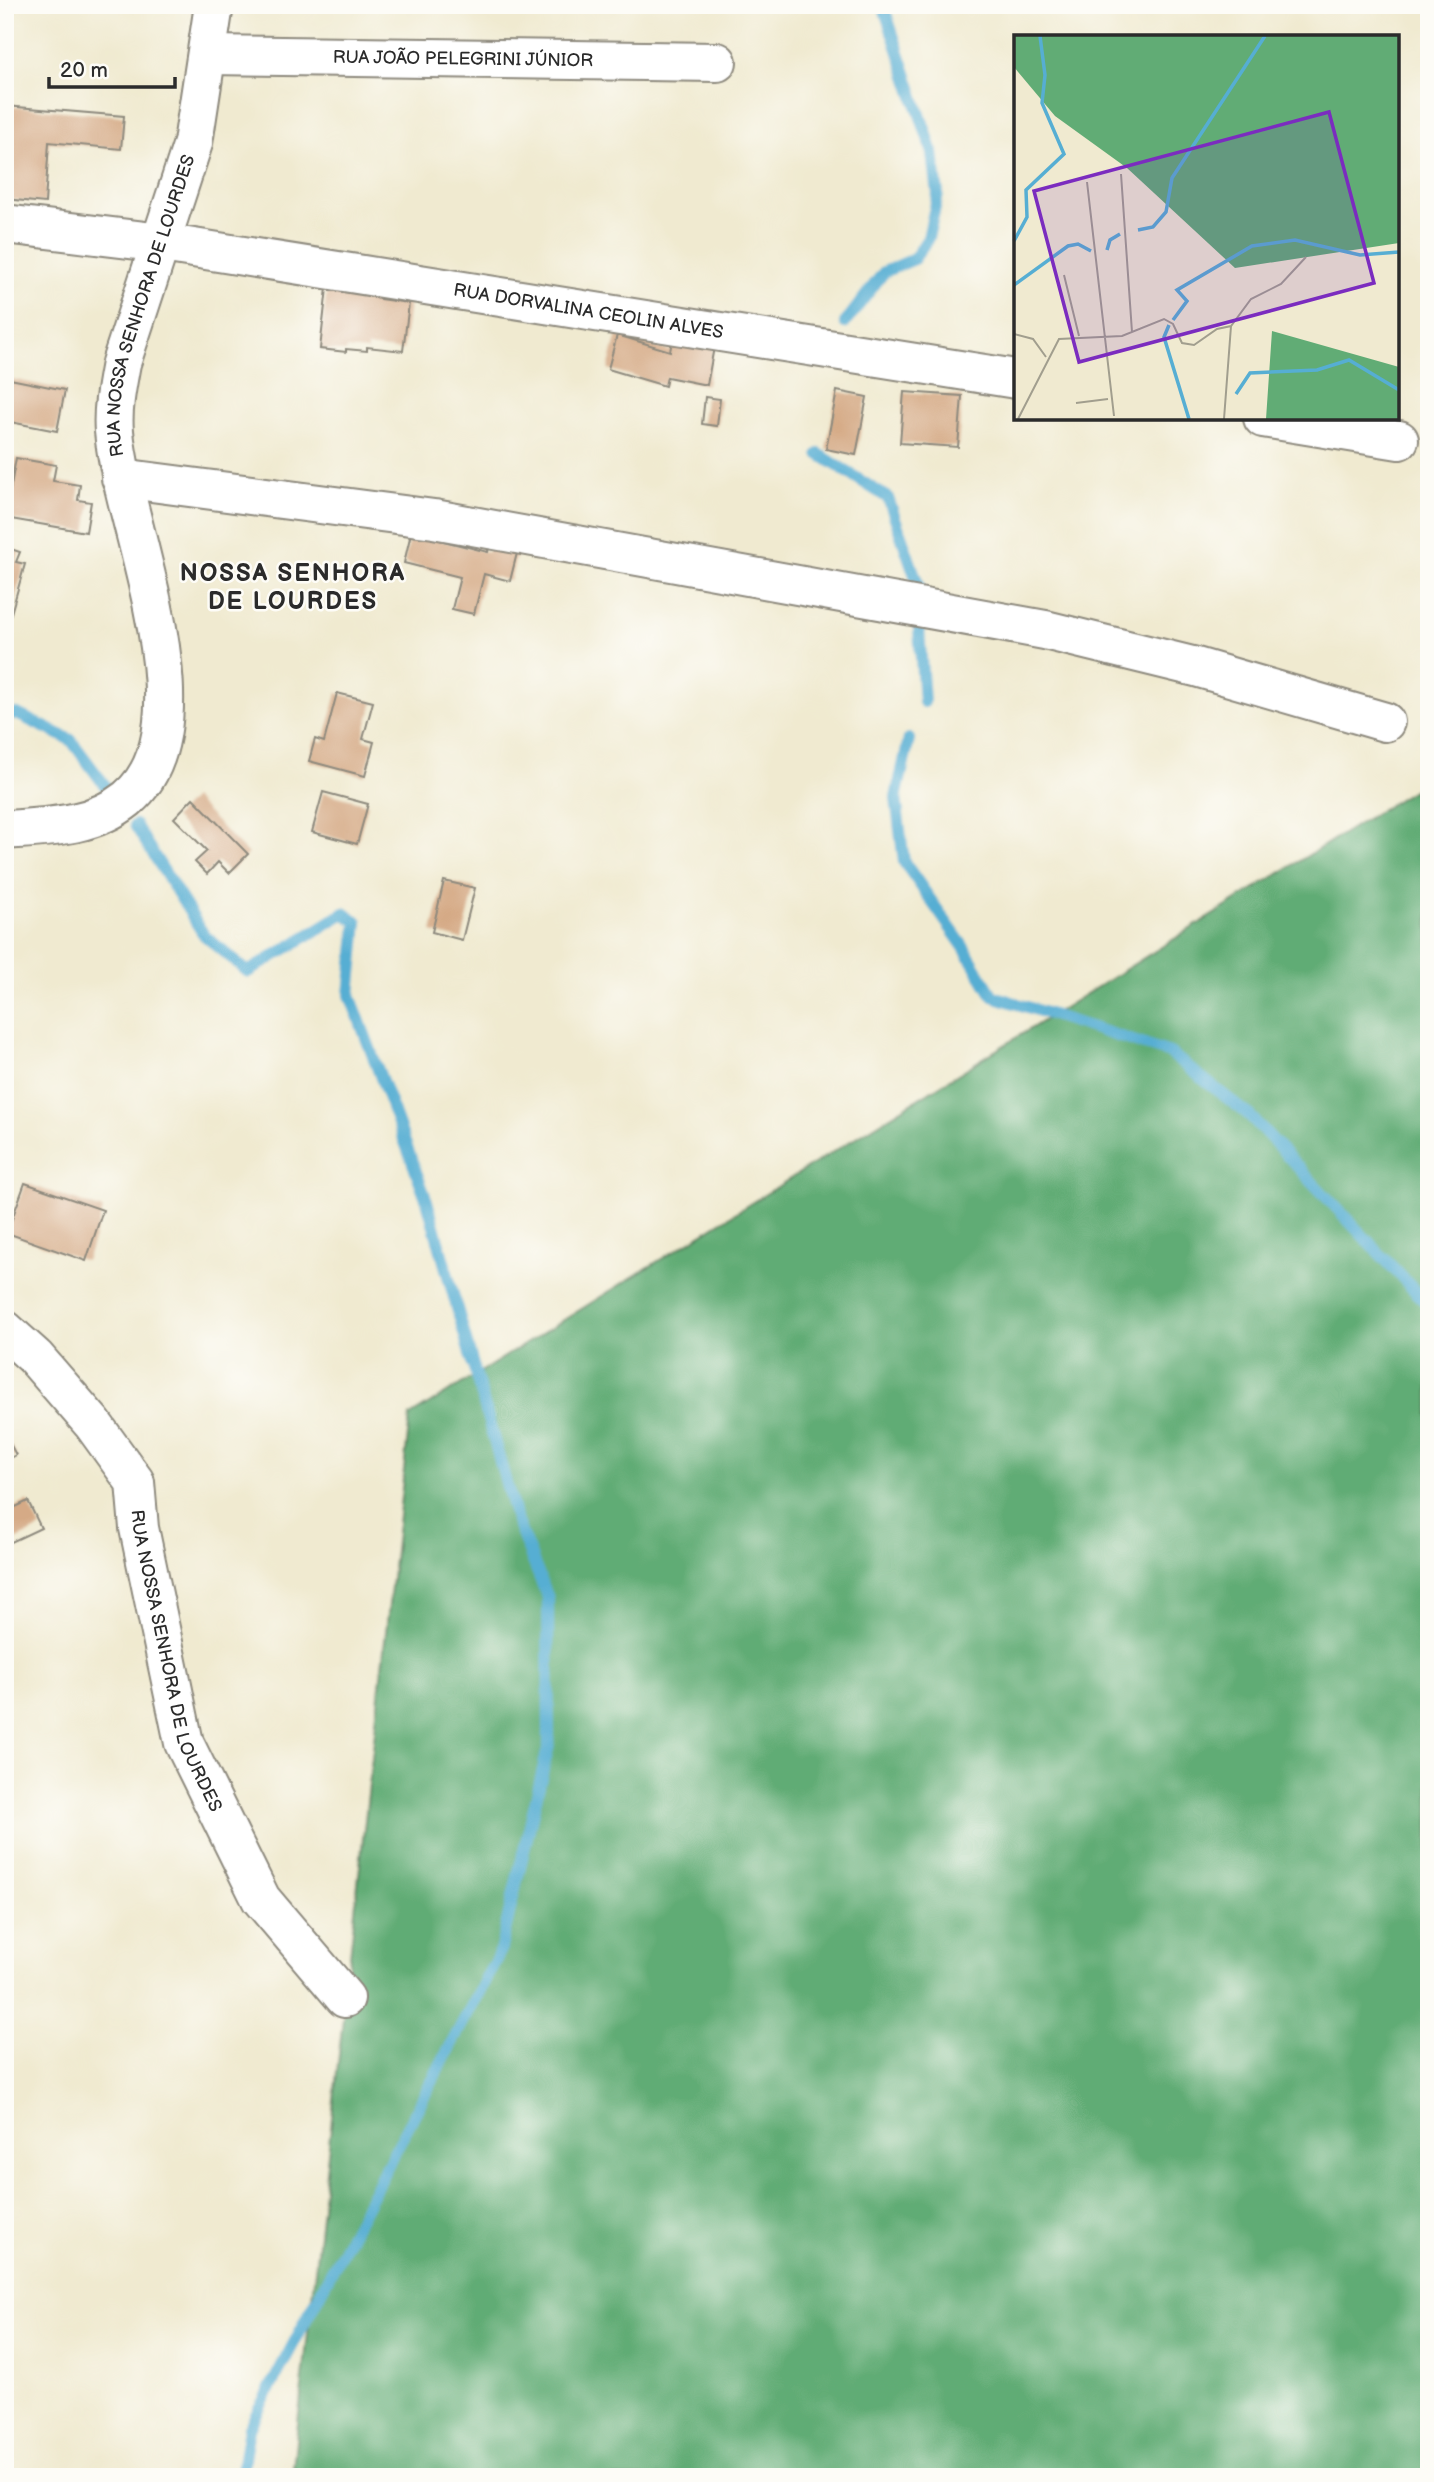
<svg xmlns="http://www.w3.org/2000/svg" width="1434" height="2482" font-family="'Balsamiq Sans',sans-serif">
<rect width="100%" height="100%" fill="#fdfcf7"/>
<filter id="ink" filterUnits="userSpaceOnUse"><feTurbulence type="fractalNoise" baseFrequency=".0143" numOctaves="2"/><feDisplacementMap in="SourceGraphic" scale="14" xChannelSelector="R" yChannelSelector="G"/><feConvolveMatrix kernelMatrix="1 2 1 2 8 2 1 2 1" color-interpolation-filters="sRGB"/></filter>
<filter id="wash" filterUnits="userSpaceOnUse"><feTurbulence type="fractalNoise" baseFrequency=".00686" numOctaves="4" result="noise"/><feDisplacementMap in="SourceGraphic" scale="28" xChannelSelector="R" yChannelSelector="G"/><feGaussianBlur stdDeviation="1.57" result="paint"/><feColorMatrix in="noise" values="0 0 0 0 0 0 0 0 0 0 0 0 0 0 0 0 0 1.4 0 .05"/><feComposite in="paint" operator="in"/></filter>
<g filter="url(#wash)">
<rect width="100%" height="100%" fill="#f0ead0"/>
<polygon fill="#61ac75" stroke="#466c50" stroke-width="2" points="1429,780 1429,2477 292,2477 410,1416"/>
<g fill="none" stroke-linecap="round" stroke-linejoin="round">
<g stroke="#56aed3" stroke-width="12">
<polyline points="845,323 884,272 914,259 928,238 938,194 933,153 883,5"/>
<polyline points="819,454 888,498 919,587"/>
<polyline points="919,629 924,702"/>
<polyline points="5,716 17,714 71,740 109,791"/>
<polyline points="909,739 896,798 904,862 963,946 993,996 1170,1053 1249,1115 1429,1306"/>
<polyline points="135,825 204,935 248,972 344,913 357,922 350,995 427,1201 517,1522 548,1598 549,1744 500,1952 249,2428 241,2477"/>
</g>
</g>
<g id="blocks">
<g fill="#d5aa86">
<polygon points="5,106 124,116 121,149 49,142 45,203 5,199"/>
<polygon points="369,286 380,299 409,303 403,351 367,347 367,351 346,349 346,352 320,349 327,288"/>
<polygon points="617,335 670,351 673,337 714,347 707,385 667,377 665,386 608,369"/>
<polygon points="5,378 65,390 57,431 5,421"/>
<polygon points="837,391 867,397 856,455 826,449"/>
<polygon points="904,392 962,396 958,447 900,443"/>
<polygon points="705,397 720,399 717,426 702,424"/>
<polygon points="16,458 56,465 53,481 80,485 78,500 91,502 86,532 5,518"/>
<polygon points="411,533 488,552 491,539 519,545 510,581 484,574 474,614 452,609 460,577 404,563"/>
<polygon points="5,547 20,552 16,562 25,564 8,624"/>
<polygon points="337,693 373,702 363,739 374,742 365,776 309,761 315,739 324,742"/>
<polygon points="323,792 368,804 357,844 312,832"/>
<polygon points="193,798 248,854 229,873 218,862 207,874 195,862 207,851 174,818"/>
<polygon points="444,881 475,888 462,940 432,932"/>
<polygon points="25,1183 103,1210 86,1261 7,1233"/>
<polygon points="5,1434 16,1455 5,1461"/>
<polygon points="28,1501 41,1528 5,1545 5,1512"/>
</g>
</g>
</g>
<g filter="url(#ink)">
<use href="#blocks" fill-opacity="0" stroke="#8e8a7e" stroke-width="2"/>
<g fill="none" stroke-linecap="round" stroke-linejoin="round">
<g stroke="#8e8a7e" stroke-width="42">
<g id="street">
<path id="s1" d="M207,55L717,62"/>
<path id="s2" d="M5,224L162,243L1016,379"/>
<polyline points="1263,418 1399,440"/>
<polyline points="121,478 434,519 1045,630 1196,667 1385,722"/>
<path id="s3" d="M5,830C47,827 92,827 127,799C214,727 122,525 114,431C112,409 117,385 121,363L193,143L214,5"/>
<path id="s4" d="M5,1330L35,1357L93,1424L135,1482L139,1528L184,1743L261,1899L345,1998"/>
</g>
</g>
<use href="#street" stroke="#fff" stroke-width="38"/>
</g>
</g>
<g text-anchor="middle" dominant-baseline="central" stroke-width="5" stroke-linejoin="round" paint-order="stroke">
<g font-size="18" fill="#2b2b2b" stroke="#fdfcf7">
<text stroke="none"><textPath href="#s1" startOffset="256">RUA JOÃO PELEGRINI JÚNIOR</textPath></text>
<text stroke="none"><textPath href="#s3" startOffset="642">RUA NOSSA SENHORA DE LOURDES</textPath></text>
<text stroke="none"><textPath href="#s2" startOffset="590">RUA DORVALINA CEOLIN ALVES</textPath></text>
<text stroke="none"><textPath href="#s4" startOffset="385">RUA NOSSA SENHORA DE LOURDES</textPath></text>
</g>
<g font-size="24" font-weight="bold" letter-spacing="2" fill="#2b2b2b" stroke="#fdfcf7">
<text x="293" y="573">NOSSA SENHORA<tspan x="293" dy="28">DE LOURDES</tspan></text>
</g>
</g>
<g transform="translate(1014 35)">
<rect width="385" height="385" fill="#f0ead0"/>
<path d="M0,1H385V208L221,233L113,133L41,81L0,32ZM258,296L385,332V384H252Z" fill="#61ac75"/>
<path fill="none" stroke="#56aed3" stroke-width="3.5" d="M124,195L139,192L152,177L158,143L251,1M0,206L13,182L12,155L50,119L28,68L31,40L26,1M93,215L96,205L106,199M0,250L54,211L64,209L77,216M159,285L173,266L163,255L238,211L281,205L346,220L385,217M155,290L150,302L175,384M222,359L236,338L303,335L335,325L385,355"/>
<path fill="none" stroke="#a19e8e" stroke-width="2" d="M107,139L118,297M73,147L100,381M50,240L65,301M0,299L19,304L32,322M62,368L94,364M4,384L45,304L108,301L150,284L159,289L168,308L180,310L203,294L217,291L237,264L267,249L292,222M210,384L217,291"/>
<path fill="#7b2cbf" fill-opacity="0.15" stroke="#7b2cbf" stroke-width="3.5" d="M315,77L360,248L65,327L20,156Z"/>
<rect width="385" height="385" fill="none" stroke="#2b2b2b" stroke-width="3.5"/>
</g>
<rect width="1434" height="2482" fill="none" stroke="#fdfcf7" stroke-width="28"/>
<path d="M49 77v10h126v-10" fill="none" stroke="#2b2b2b" stroke-width="3.5"/>
<text x="60" y="77" font-size="21" fill="#2b2b2b" stroke="#fdfcf7" stroke-width="5" paint-order="stroke">20 m</text>
</svg>
